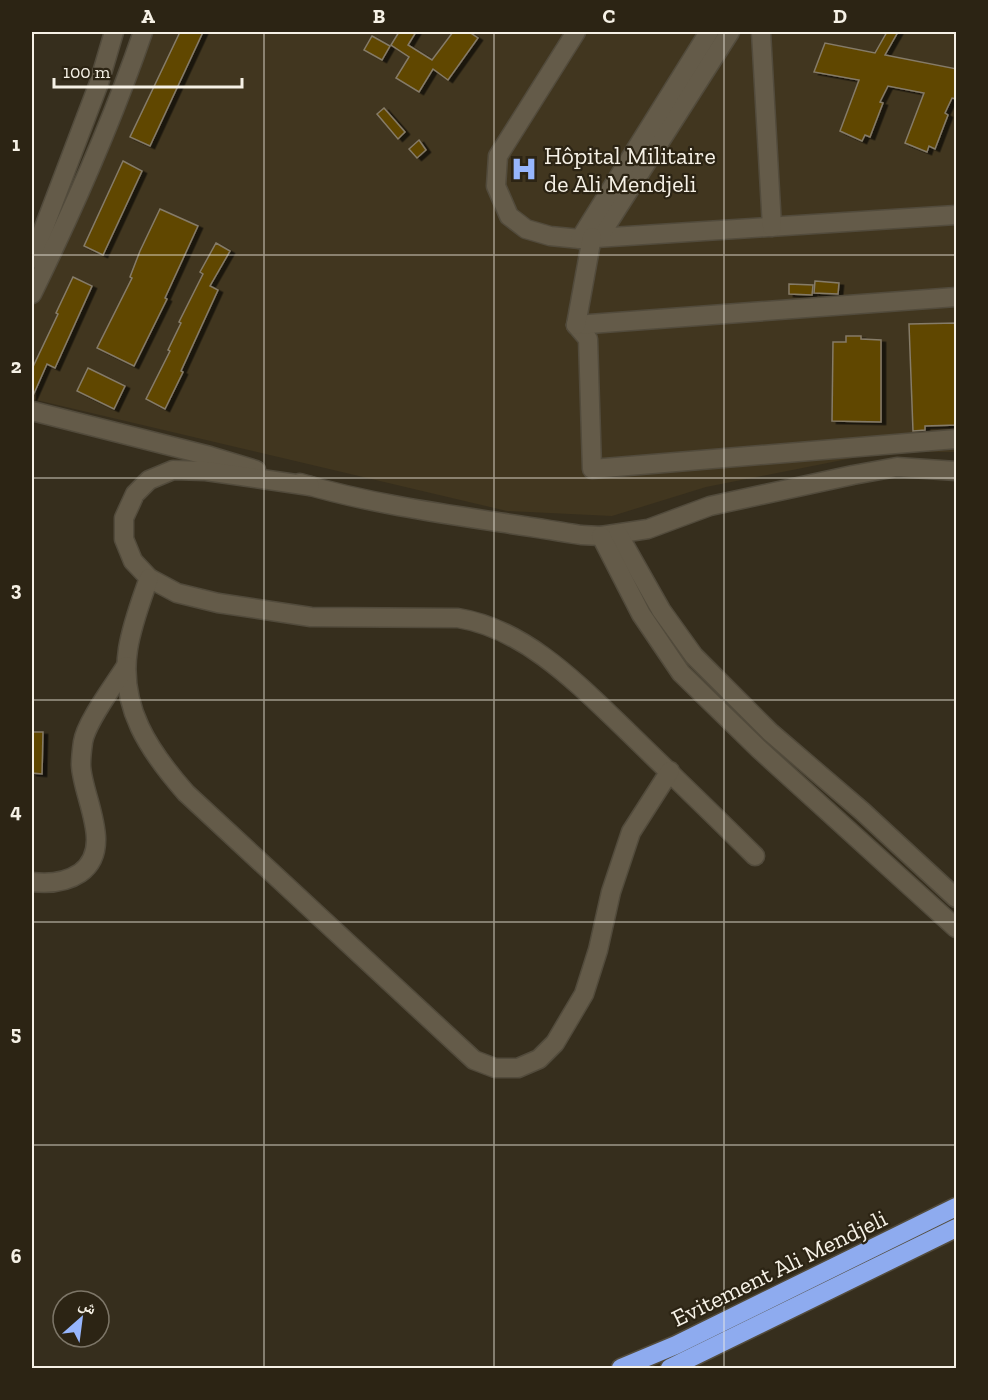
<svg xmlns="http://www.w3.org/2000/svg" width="988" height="1400" font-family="'Zilla Slab','Noto Naskh Arabic',serif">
<defs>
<filter id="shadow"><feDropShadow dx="4.5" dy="2.5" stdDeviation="0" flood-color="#0009"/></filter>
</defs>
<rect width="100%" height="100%" fill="#362e1d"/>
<polygon fill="#41361f" points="153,32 956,32 956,452 883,452 706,487 612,516 507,511 32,399 32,307"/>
<g fill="#604600" stroke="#857b68" stroke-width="1.5" filter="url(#shadow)">
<polygon points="180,32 203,32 150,146 130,137"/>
<polygon points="399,32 416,32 408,45 432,60 453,32 469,32 478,38 448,80 433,69 419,92 396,78 409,57 391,45"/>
<polygon points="887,32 898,32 885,55 957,69 957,99 952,98 945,113 948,115 935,149 929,146 927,152 905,143 924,93 888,86 880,102 883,103 870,137 865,135 862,141 840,131 859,80 814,72 825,43 875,53"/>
<polygon points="372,36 390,46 382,60 364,50"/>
<polygon points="384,108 405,132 398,139 377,114"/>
<polygon points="419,140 426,150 417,158 409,149"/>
<polygon points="123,161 142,171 103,255 84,246"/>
<polygon points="160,209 198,226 165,298 167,299 134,366 97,348 132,278 130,277 140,251"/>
<polygon points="216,243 230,251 210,286 218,290 181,371 183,372 165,409 146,399 170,351 168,350 181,323 179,322 203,274 200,272"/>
<polygon points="73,277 92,286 55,368 47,364 32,398 32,369 58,314 56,313"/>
<polygon points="815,281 839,283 838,294 814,293"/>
<polygon points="789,284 813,285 812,295 789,294"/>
<polygon points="957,323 957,425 925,426 925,430 913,431 909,324"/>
<polygon points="846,336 861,336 861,339 881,340 881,422 832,421 833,342 846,342"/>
<polygon points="88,368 125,386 114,409 77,391"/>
<polygon points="32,732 43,732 42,774 32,773"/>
</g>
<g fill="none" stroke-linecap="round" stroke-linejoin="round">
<g stroke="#524b3c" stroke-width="21">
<g id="minor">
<polyline points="576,32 498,156 496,186 509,216 526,229 550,236 580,239 956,215"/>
<polyline points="761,32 772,227"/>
<polyline points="599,237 730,32"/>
<polyline points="580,239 709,32"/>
<polyline points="32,259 99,83 114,32"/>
<path d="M32,294C73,210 113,119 143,32"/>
<polyline points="576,325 588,339 592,469 956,439"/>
<polyline points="576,325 956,297"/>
<polyline points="576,325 592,237"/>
<polyline points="32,411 210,456 256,470"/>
<path d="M300,483C391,510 488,519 581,535L601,536L648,529L710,506L853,475L897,467L956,471"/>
<path d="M310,486L206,471L173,470L149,480L135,494L124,518V539L133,561L149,578L177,593L218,603L311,617L458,618C526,629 579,685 627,731C670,773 713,814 755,856"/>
<polyline points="618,534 661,610 694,656 770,732 862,811 956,898"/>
<polyline points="601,536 641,614 681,673 759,749 956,928"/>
<path d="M149,578C141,601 132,624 128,649C119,707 149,751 186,793L474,1060L495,1068H518L539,1059L555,1043L584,994L598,950L611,892L631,832L670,771"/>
<path d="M32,882C49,884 65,883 80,873C115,848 82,797 81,765C81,758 82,749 83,742C86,722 115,684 126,666"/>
</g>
</g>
<g stroke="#524b3c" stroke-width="21">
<g id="highway">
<polyline points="621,1368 676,1345 956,1207"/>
<polyline points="670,1368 956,1228"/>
</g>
</g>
<use href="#minor" stroke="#645b49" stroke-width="18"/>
<use href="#highway" stroke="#8eabef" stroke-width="18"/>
</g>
<path fill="none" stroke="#f6f1e6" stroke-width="1.5" stroke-opacity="0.55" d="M264,32V1368M494,32V1368M724,32V1368M32,255H956M32,478H956M32,700H956M32,922H956M32,1145H956"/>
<defs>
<g id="hospital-bare" transform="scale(2.07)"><path d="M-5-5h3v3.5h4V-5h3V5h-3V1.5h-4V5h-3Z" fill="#97b6fd" stroke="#2c2414" stroke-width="2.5" paint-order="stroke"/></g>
</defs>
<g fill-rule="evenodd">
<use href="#hospital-bare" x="524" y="169"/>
</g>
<g text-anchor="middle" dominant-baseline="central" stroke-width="4.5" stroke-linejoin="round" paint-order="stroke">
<g font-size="24" fill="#f6f1e6" stroke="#2c2414" text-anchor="start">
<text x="544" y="155">Hôpital Militaire<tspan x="544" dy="28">de Ali Mendjeli</tspan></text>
</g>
<g font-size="24" fill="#f6f1e6" stroke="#2c2414">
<text transform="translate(779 1268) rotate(-26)">Evitement Ali Mendjeli</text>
</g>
</g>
<rect width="988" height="1400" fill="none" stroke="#2c2414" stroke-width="66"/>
<g transform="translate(81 1319) rotate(28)"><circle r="28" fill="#2c2414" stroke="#7d7668" stroke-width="1.5"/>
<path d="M0-4.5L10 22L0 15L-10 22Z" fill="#97b6fd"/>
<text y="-9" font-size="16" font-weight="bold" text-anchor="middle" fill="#f6f1e6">ش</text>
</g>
<path d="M54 78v9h188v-9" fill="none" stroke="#f6f1e6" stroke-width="3"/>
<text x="63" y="78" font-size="18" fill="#f6f1e6" stroke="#2c2414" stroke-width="4.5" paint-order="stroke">100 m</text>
<rect x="33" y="33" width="922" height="1334" fill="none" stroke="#f6f1e6" stroke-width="2"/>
<g font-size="20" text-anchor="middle" font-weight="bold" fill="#f6f1e6">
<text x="148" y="23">A</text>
<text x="379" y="23">B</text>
<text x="609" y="23">C</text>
<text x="840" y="23">D</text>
<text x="16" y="151">1</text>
<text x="16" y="373">2</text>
<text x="16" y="596">3</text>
<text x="16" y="818">4</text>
<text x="16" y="1040">5</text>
<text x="16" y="1263">6</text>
</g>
</svg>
